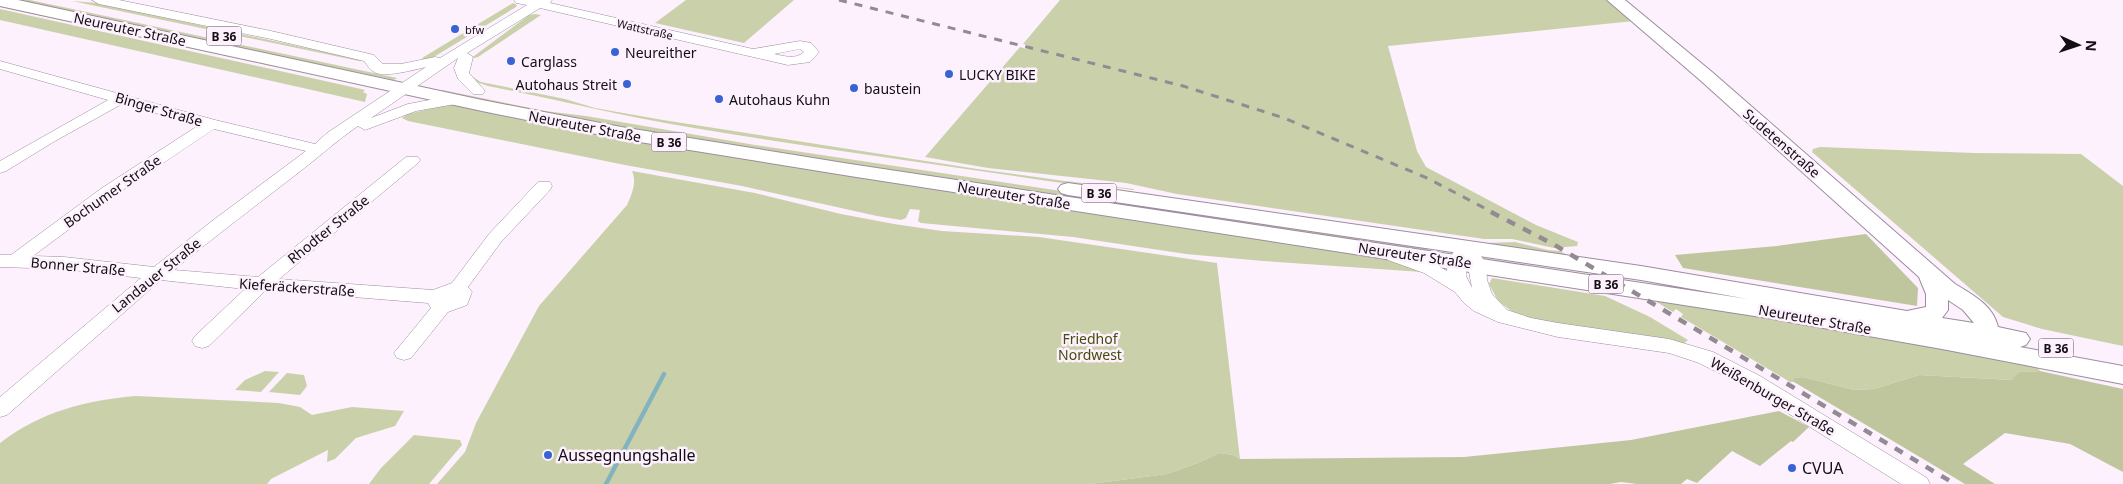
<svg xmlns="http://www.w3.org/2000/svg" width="2123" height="484" font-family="'Noto Sans',sans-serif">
<rect width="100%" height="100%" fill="#fcf1fd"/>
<g fill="#cad1aa">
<polygon points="10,0 30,0 397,78 394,80"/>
<polygon points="686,0 794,0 744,43 655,23"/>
<polygon points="1060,0 1606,0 1634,21 1388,46 1417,151 1426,167 1536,225 1578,242 1577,246 1554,248 1512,239 1484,239 1177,194 1126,183 988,168 925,157 1020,47 1027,49 1029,46 1023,44"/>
<polygon points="72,1 97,3 362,60 359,61"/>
<polygon points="513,3 517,5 516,7 432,58 424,60 422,58"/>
<polygon points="0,5 265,62 277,67 0,7"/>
<polygon points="0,9 361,89 365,90 363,92 367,94 365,102 0,20"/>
<polygon points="535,14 541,15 478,57 470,59 529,15"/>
<path d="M471,76L481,82L565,99L595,108L663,120L977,169L1065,181L1134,189L1133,190L1096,185L1062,183C937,164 812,148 688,127C621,116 555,99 488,86L476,82Z"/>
<polygon points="442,90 545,111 586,116 755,145 1428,246 1428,252 659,136 440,92"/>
<polygon points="447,105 457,105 1338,248 1410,265 1422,272 1263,261 1186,254 1073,237 921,223 918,221 920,210 910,209 906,218 901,220 877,216 742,186 625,165 408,121 402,118 407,114"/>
<polygon points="1820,147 1974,153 2081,154 2123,186 2123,346 2042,329 2003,317 1812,152 1813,149"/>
<path d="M632,171L755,193L841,214L894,224L942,231L1039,237L1217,263L1240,459L1233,455L1219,453L1198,463L1167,474L1090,484H437L465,452L476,423L539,306L627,205C632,193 637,183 632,171Z"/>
<polygon points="1440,236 1484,243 1515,242 1548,250 1560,251 1574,259 1437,238"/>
<polygon points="1492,278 1605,296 1650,317 1688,340 1683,344 1538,321 1514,313 1498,301 1489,284"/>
<polygon points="1645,295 1768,319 2036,365 2040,371 2019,372 2013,380 1919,375 1874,389 1854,390 1803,377 1795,378 1794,382 1790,382 1681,317 1683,314 1676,309 1673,312"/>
<polygon points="265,371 279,372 261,392 235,390 245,380"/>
<polygon points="287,373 304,375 307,386 300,395 269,392"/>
<path d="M136,396L279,403L300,407L312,415L352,407L404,411L395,426L356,438L335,459L327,462L328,450L271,479L267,484H0V443C40,412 86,400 136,396Z"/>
<polygon points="414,435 460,440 462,445 429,484 369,484 381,468"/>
</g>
<g fill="#bfc69e">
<polygon points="1866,234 1918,288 1917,306 1683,268 1675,255 1777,246"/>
<polygon points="2040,371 2123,389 2123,472 2070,444 2005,433 1963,464 1995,484 1965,484 1794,382 1794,378 1803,377 1854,390 1874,389 1919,375 2012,380 2019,372"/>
<polygon points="1779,411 1809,427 1793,442 1791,441 1760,466 1732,451 1697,483 1687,479 1681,484 1637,484 1621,482 1610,484 1090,484 1167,474 1198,463 1219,453 1233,455 1240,459 1464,457 1631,440"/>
</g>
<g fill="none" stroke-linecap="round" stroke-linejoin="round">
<polyline stroke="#84b3c0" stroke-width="4.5" points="606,484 664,374"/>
<g stroke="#9d8c9f" stroke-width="1">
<g id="minor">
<path d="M92,0H119L271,31L374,55L383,64H401L435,57L440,58L527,5L516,3L514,0H552L550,3L753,49L800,41L811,43L819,52L810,62L788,65L540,8L467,53L473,57L469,73L485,91L483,94H473L458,79L454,68L458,58L371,118L408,104L456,95L461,97L464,100L461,103L416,111L365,130L358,126C337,140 318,158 298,173C257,205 215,236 174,270L258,277L406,157H418L420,160L418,163L279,279L433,290L452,283L489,234L538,182H550L552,186L550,190L501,242L468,287L472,292L467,305L448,312L411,358L404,360L397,358L394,353L431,308L428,303L266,290L209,346L202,348L195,346L192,341L195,336L245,289L161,280L7,415L0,417V397L141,278L64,269L0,267V255H11L102,188L199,125L122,104L55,141L6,171L0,173V161L108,100L0,69V61L215,120L315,144L327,133L426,67C413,70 388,77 376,73C371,71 367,65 364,61L271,39L99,4ZM800,49L804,52C796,60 784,56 774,54ZM214,129L306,151L212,221L154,267L64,257L33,256L114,196Z"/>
<path d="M1467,241L1473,243L1486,264L1487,280L1492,294L1507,310L1531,318L1558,323L1669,339L1713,352L1760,376L1927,478L1930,484H1901L1746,387L1699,363L1669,353L1558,337L1498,322L1474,311L1464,303L1455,292L1424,273L1388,260L1385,256L1388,252L1394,250L1436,265L1447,271C1448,259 1456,244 1467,241ZM1467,261L1472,288L1466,276Z"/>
</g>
</g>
<g stroke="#9d8c9f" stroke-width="2">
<path id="major" d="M0,0H18L482,100L621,127L850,164L1748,299L1641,280L1068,195L1061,193L1058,189L1061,185L1068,183L1641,266L1907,311L1926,307V294L1919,277L1700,80L1607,0H1625L1712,72L1955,284C1973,295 1993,305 1998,327L2026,333L2030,339L2026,345L2020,347L2123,366V384L1942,349L1761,317L850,176L621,139L482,111L0,6ZM1948,300L1963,310L1974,323L1942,318L1948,310Z"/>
</g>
<use href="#minor" fill="#fff" fill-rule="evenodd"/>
<use href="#major" fill="#fff" fill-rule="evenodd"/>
<polyline stroke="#938a94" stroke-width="3" stroke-dasharray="8 8" stroke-linecap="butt" points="839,0 1183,86 1284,118 1427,178 1494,213"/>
<polyline stroke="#938a94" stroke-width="4.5" stroke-dasharray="9 9" stroke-linecap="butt" points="1491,212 1553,244 1955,484"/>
</g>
<g fill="#3963d4" stroke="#fcf1fd" stroke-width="2">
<circle cx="455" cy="29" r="5"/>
<circle cx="615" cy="52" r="5"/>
<circle cx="511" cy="61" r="5"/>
<circle cx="949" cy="74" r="5"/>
<circle cx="627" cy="84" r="5"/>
<circle cx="854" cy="88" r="5"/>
<circle cx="719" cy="99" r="5"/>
<circle cx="548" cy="455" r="5"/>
<circle cx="1792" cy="468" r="5"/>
</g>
<g text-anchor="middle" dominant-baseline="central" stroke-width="5" stroke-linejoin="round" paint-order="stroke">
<g font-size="11" fill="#130d14" stroke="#fcf1fd" text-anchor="start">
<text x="465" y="29">bfw</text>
</g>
<g font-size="11" fill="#130d14" stroke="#fcf1fd">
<text transform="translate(645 29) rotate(13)">Wattstraße</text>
</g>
<g fill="#fcf1fd" stroke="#59515a" stroke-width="1">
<rect x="206.5" y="26.5" width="35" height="19" rx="4"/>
<rect x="651.5" y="132.5" width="35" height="19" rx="4"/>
<rect x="1081.5" y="183.5" width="35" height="19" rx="4"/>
<rect x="1588.5" y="274.5" width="35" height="19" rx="4"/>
<rect x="2038.5" y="338.5" width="35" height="19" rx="4"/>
</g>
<g font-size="12" font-weight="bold" fill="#130d14">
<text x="224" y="36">B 36</text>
<text x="669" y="142">B 36</text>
<text x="1099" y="193">B 36</text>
<text x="1606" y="284">B 36</text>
<text x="2056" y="348">B 36</text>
</g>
<g font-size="14" fill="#130d14" stroke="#fcf1fd">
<text transform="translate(130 29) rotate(12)">Neureuter Straße</text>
<text transform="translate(159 109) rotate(16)">Binger Straße</text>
<text transform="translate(585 126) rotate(11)">Neureuter Straße</text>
<text transform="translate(1782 143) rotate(41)">Sudetenstraße</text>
<text transform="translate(112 191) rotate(-35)">Bochumer Straße</text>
<text transform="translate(1014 195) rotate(9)">Neureuter Straße</text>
<text transform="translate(328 229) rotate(-39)">Rhodter Straße</text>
<text transform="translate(1415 255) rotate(8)">Neureuter Straße</text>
<text transform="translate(78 266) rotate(5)">Bonner Straße</text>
<text transform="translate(156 275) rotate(-39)">Landauer Straße</text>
<text transform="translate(297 287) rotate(4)">Kieferäckerstraße</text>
<text transform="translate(1815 319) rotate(10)">Neureuter Straße</text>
<text transform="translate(1773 396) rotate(30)">Weißenburger Straße</text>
</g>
<g font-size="14" fill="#130d14" stroke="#fcf1fd" text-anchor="start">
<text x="625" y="52">Neureither</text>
<text x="521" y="61">Carglass</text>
<text x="959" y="74">LUCKY BIKE</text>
<text x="617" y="84" text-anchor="end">Autohaus Streit</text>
<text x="864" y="88">baustein</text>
<text x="729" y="99">Autohaus Kuhn</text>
</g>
<g font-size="14" fill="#464c0b" stroke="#fcf1fd">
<text x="1090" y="338">Friedhof<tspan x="1090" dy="16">Nordwest</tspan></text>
</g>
<g font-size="16" fill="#130d14" stroke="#fcf1fd" text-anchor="start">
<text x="558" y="455">Aussegnungshalle</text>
<text x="1802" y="468">CVUA</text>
</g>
</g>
<g transform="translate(2078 45) rotate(93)" stroke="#fcf1fd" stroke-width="4" paint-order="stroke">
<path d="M0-4L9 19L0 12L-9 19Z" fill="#130d14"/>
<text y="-8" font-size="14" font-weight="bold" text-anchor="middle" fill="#130d14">N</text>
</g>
</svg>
